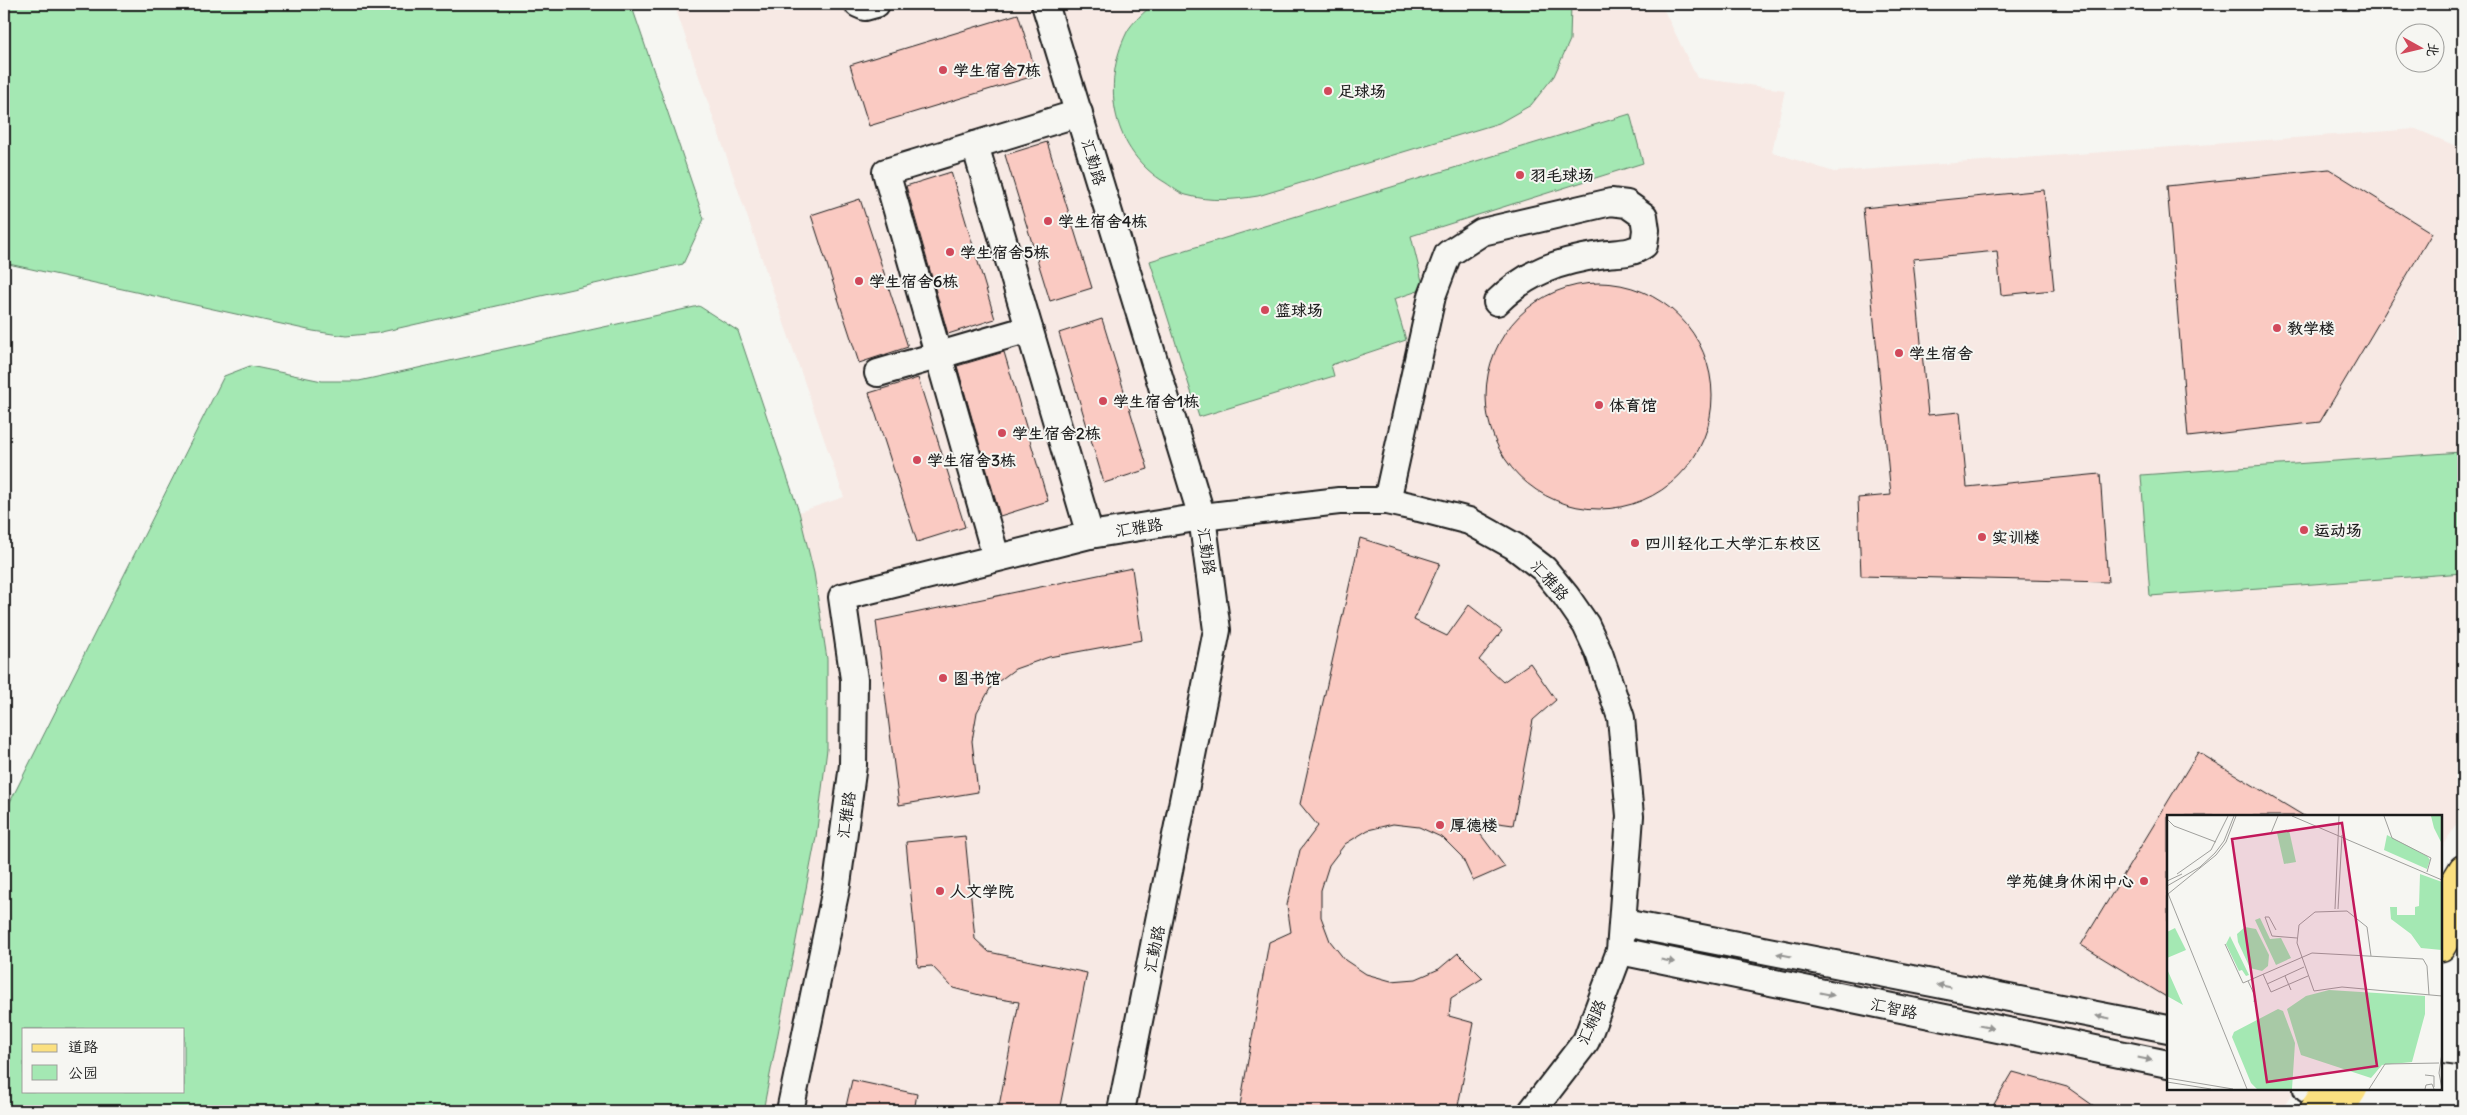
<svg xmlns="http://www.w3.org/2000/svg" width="2467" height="1115" font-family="Delius,'LXGW WenKai TC',sans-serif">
<rect width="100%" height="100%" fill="#f6f6f2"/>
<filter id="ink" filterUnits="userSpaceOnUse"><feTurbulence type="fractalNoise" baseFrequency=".02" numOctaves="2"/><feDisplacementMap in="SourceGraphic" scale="10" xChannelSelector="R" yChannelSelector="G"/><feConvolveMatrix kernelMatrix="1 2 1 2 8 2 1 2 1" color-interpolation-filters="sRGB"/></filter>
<g filter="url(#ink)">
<polygon fill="#f7e9e4" points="674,4 1661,4 1697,78 1785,90 1772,152 1834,172 2416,129 2463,149 2463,813 2441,850 2441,816 2168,816 2168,1089 2295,1089 2281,1111 763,1111 816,837 827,749 827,659 814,573 799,512 844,497"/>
<g fill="#a4e8b3" stroke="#608268" fill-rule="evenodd">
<polygon points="4,4 631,4 704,219 683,264 377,333 346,336 313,331 4,263"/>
<path d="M1153,4H1571L1570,40L1554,76L1531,105L1499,123L1258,196C1233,200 1211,202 1186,195C1179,193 1172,187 1166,183C1113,152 1100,86 1127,32C1132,22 1145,12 1153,4Z"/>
<polygon points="1630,114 1643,163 1411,236 1424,289 1394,299 1406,340 1331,365 1334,376 1199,417 1150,261"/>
<path d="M699,306L738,331L799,512L814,573L827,659V749L816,837L763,1111H4V814L224,376L250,366L322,381H359ZM24,1029H184V1091H24Z"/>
<polygon points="2461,452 2463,573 2150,596 2141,475"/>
</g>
<g fill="#facac2" stroke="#1c1c1c">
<polygon points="1018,14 1037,75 869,126 850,65"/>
<polygon points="1047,142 1092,288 1050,301 1005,155"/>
<polygon points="2329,169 2432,233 2320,422 2188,437 2167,186"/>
<polygon points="951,172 995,319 948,334 906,186"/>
<polygon points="2044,190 2054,290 2001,295 1997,251 1913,259 1928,415 1960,412 1967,487 2100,474 2108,582 1861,576 1858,498 1891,495 1863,208"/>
<polygon points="860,199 908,347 859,363 811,215"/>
<circle cx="1599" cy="396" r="113"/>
<polygon points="1102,319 1148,469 1104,483 1059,333"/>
<polygon points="1004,352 1048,501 1000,516 957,366"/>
<polygon points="918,378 965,527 917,542 869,393"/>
<polygon points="1360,538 1440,563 1414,620 1447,636 1469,605 1502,631 1479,660 1503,682 1530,663 1556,700 1533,720 1513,825 1469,819 1505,867 1473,881 1462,857 1443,838 1419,827 1393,824 1368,830 1345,844 1329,865 1321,890 1321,917 1330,941 1345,960 1366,974 1391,981 1416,979 1439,969 1458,953 1483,978 1451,998 1449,1016 1474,1023 1457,1111 1239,1111 1269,942 1291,932 1287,905 1300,850 1318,826 1300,804"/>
<polygon points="1132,568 1142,640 1049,657 1015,669 991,687 977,712 972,741 978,792 899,805 876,621"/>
<polygon points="2198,752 2304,816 2168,816 2168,998 2081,945"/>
<polygon points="965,836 975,939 989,952 1087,973 1059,1111 998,1111 1019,1002 987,997 953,988 932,966 918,967 906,842"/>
<polygon points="2013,1072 2067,1087 2101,1111 1990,1111"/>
<polygon points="852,1080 917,1094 914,1111 845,1111"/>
</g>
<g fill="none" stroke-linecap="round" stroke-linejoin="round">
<g stroke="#1c1c1c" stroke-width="30">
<g id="minor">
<polyline points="858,4 865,7 876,4"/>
<polyline points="1045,4 1202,517 1217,630 1121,1111"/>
<polyline points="975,145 1090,535"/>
<polyline points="878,373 1029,329"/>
<path d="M1387,501L1432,296L1448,254L1482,232L1611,202L1627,204L1644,216L1646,230L1644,245C1630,255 1617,252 1600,255C1559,261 1527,272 1497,302"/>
<polyline points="996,557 886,172 1079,113"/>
<polyline points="1624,923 2168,1029"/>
<polyline points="1620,951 2168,1064"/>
<polyline points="2441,1078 2463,1081"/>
<polyline points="2307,1089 2463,1106"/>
<polyline points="790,1111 837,884 853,765 854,679 842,597 1090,535 1202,517 1339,501 1387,501 1419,508 1469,521 1514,546 1544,569 1566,596 1586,625 1599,653 1621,718 1630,816 1620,951 1586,1041 1532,1111"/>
</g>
</g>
<g stroke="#1c1c1c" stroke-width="31">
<g id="major">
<polyline points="2441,905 2463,869"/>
<polyline points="2441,947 2463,910"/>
<polyline points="2313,1111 2327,1089"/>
<polyline points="2339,1111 2353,1089"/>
</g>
</g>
<use href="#minor" stroke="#f6f6f2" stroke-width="26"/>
<use href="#major" stroke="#fbe080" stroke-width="28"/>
</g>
<defs><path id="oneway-solid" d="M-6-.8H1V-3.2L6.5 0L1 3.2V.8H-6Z" transform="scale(1.25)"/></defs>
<g fill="#949492">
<use href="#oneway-solid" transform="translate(1784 955) rotate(-169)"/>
<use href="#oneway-solid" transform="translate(1668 961) rotate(12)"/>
<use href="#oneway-solid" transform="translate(1944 986) rotate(-169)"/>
<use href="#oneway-solid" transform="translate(1827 994) rotate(12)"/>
<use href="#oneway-solid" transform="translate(2103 1017) rotate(-169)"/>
<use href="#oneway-solid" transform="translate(1986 1027) rotate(12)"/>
<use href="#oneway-solid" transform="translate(2145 1059) rotate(12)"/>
</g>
</g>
<g fill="#d1495b" stroke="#f6f6f2" stroke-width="2">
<circle cx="943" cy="70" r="5"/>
<circle cx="1328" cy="91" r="5"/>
<circle cx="1520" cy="175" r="5"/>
<circle cx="1048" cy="221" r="5"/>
<circle cx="950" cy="252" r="5"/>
<circle cx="859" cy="281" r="5"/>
<circle cx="1265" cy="310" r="5"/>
<circle cx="2277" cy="328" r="5"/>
<circle cx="1899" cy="353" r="5"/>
<circle cx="1103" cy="401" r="5"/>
<circle cx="1599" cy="405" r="5"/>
<circle cx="1002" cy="433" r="5"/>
<circle cx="917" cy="460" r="5"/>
<circle cx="2304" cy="530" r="5"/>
<circle cx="1982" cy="537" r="5"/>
<circle cx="1635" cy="543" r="5"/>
<circle cx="943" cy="678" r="5"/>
<circle cx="1440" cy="825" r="5"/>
<circle cx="2144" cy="881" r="5"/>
<circle cx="940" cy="891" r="5"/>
</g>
<g text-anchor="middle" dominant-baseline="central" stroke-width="4" stroke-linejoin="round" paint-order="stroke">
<g font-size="16" font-weight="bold" fill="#1c1c1c" stroke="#f6f6f2" text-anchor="start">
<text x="953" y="70">学生宿舍7栋</text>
<text x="1338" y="91">足球场</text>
<text x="1530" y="175">羽毛球场</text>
<text x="1058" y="221">学生宿舍4栋</text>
<text x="960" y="252">学生宿舍5栋</text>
<text x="869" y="281">学生宿舍6栋</text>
<text x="1275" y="310">篮球场</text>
<text x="2287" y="328">教学楼</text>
<text x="1909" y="353">学生宿舍</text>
<text x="1113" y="401">学生宿舍1栋</text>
<text x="1609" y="405">体育馆</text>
<text x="1012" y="433">学生宿舍2栋</text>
<text x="927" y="460">学生宿舍3栋</text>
<text x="2314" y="530">运动场</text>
<text x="1992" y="537">实训楼</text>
<text x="1645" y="543">四川轻化工大学汇东校区</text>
<text x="953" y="678">图书馆</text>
<text x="1450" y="825">厚德楼</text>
<text x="2134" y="881" text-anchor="end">学苑健身休闲中心</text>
<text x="950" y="891">人文学院</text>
</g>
<g font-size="16" fill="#1c1c1c" stroke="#f6f6f2">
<text transform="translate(1094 162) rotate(73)">汇勤路</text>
<text transform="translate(1139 527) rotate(-9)">汇雅路</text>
<text transform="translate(1207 551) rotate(82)">汇勤路</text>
<text transform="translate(1550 580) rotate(48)">汇雅路</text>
<text transform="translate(846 815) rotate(-82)">汇雅路</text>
<text transform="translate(1154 949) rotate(-79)">汇勤路</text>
<text transform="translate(1894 1008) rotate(12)">汇智路</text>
<text transform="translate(1591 1022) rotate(-66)">汇娴路</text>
</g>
</g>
<g transform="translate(2167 815)">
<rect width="275" height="275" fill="#f6f6f2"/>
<path d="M264,1H275V29L267,13ZM122,15L129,47L117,49L110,18ZM220,20L260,41L263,45L260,54L217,35ZM253,59L275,67V135L254,133L244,119L224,104L223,92H230V100H248V92L252,91ZM93,103L103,124L114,123L124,143L109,150L88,105ZM78,112L89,114L102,140L101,151L95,156L83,153L71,127L70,119ZM8,113L19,135L0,143V117ZM63,121L82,160L79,161L75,155L72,156L59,129ZM0,154L16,190L0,181ZM162,175L258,181V199L245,247L215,250L204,263L134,240L120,194L139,181ZM111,194L116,196L128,228L125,274H90L84,268L65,222L67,217Z" fill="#a4e8b3"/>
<path fill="none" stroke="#9f9f9c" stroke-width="1" d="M125,1L275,65M217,1L225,23L264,43L260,57M0,4L7,11L49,27M104,18L111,1M10,59L44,35L61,1M0,66L15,59M0,71L33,52L48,38L57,26L67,1M0,76L80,274M1,79L49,40L59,27L69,1M168,94L172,1M171,94L175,20M109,115L102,102H98L105,121L130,123M58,129L76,168L145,138L256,144L260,151L262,180M204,141L200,112L180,96L148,97L132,110L130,128L147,176L175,172L275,181M96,159L104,177L141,161M118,161L124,175M81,166L88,181L87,187M100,169L137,152M258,260L267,261V272M0,263L66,274M0,267L44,274M202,274L218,249L272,248M258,274L259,270L265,269L267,274M275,274L272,258L275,238"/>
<path fill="#c2185b" fill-opacity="0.15" stroke="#c2185b" stroke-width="2.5" d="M175,8L210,251L100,267L65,24Z"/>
<rect width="275" height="275" fill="none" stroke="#1c1c1c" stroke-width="2.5"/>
</g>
<rect width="2467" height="1115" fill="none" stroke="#f6f6f2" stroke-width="20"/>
<rect x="10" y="10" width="2447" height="1095" fill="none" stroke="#1c1c1c" stroke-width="2" filter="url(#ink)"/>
<rect x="22" y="1028" width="162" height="65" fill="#f6f6f2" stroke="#9f9f9c"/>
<rect x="32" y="1044" width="25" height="8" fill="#fbe080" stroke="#9f9f9c"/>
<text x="68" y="1052" font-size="15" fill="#1c1c1c">道路</text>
<rect x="32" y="1065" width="25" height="15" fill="#a4e8b3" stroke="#9f9f9c"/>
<text x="68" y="1078" font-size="15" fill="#1c1c1c">公园</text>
<g transform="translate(2420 48) rotate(98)"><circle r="24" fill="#f6f6f2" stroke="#9f9f9c"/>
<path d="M0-4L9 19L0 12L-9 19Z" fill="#d1495b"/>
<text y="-8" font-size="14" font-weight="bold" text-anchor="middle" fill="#1c1c1c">北</text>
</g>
</svg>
